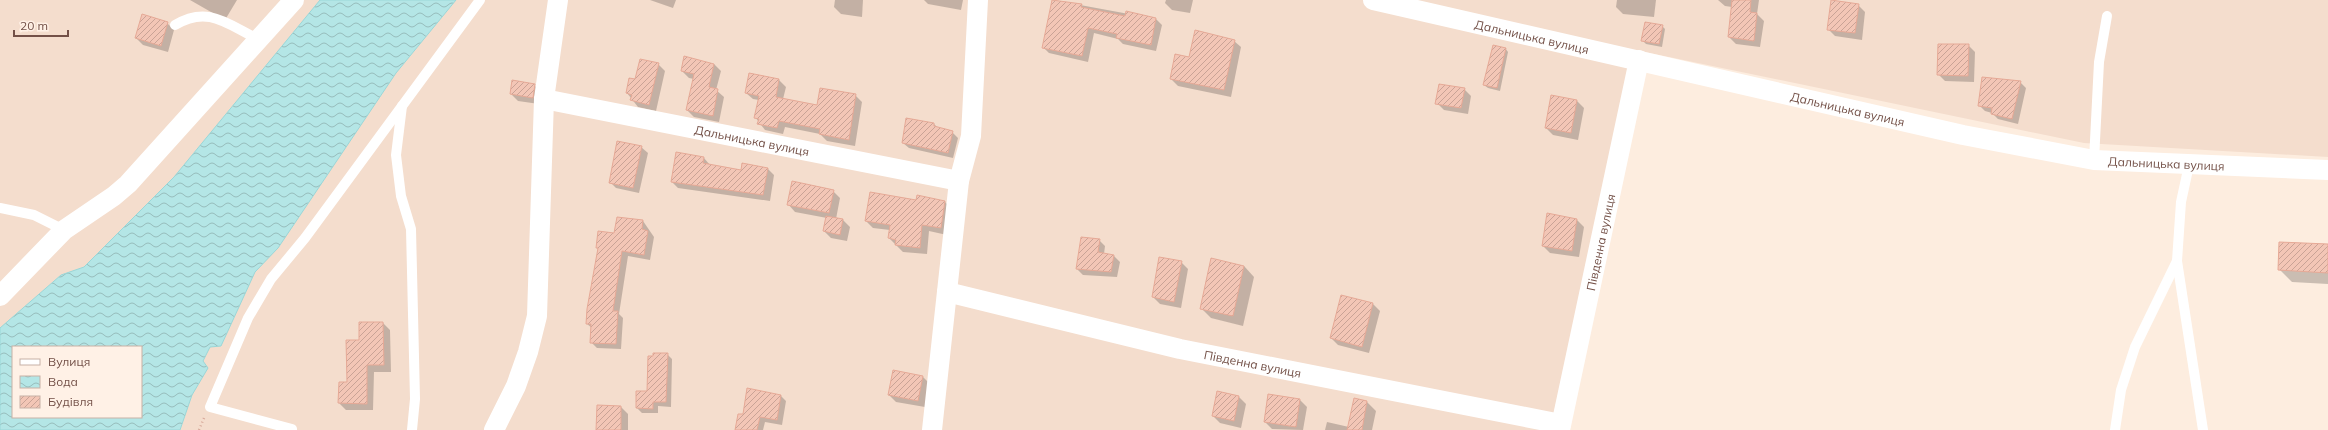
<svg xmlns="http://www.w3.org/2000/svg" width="2328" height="430" font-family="Mulish,sans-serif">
<defs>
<pattern id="water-waves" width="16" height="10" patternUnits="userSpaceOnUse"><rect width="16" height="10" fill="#b4e6e6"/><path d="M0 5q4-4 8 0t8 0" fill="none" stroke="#97bdbc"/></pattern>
<pattern id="building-hatch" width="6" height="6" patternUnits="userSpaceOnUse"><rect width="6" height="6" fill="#f3c6b6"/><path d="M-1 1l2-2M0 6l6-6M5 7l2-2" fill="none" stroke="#c9a396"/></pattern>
</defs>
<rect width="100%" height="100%" fill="#fdeddf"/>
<path fill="#f4ddcd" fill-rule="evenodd" d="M0,0H2328V157L2084,143L1635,50L1550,430H0ZM13,347H141V417H13Z"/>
<path fill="url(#water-waves)" stroke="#9ad7d8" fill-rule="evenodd" d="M320,0H456L396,73L278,248L255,272L221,346L210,347L203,361L208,368L192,395L180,430H0V328L61,275L84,267L174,177ZM13,347H141V417H13Z"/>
<g fill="#0003">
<polygon points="190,0 237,0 225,20"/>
<polygon points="650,0 676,0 673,8"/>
<polygon points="835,0 863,0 862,17 841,14 834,7"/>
<polygon points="924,0 963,0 961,10 928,4"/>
<polygon points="1053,0 1156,19 1162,25 1156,51 1123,44 1118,39 1094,33 1088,62 1049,53 1043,47"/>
<polygon points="1166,0 1193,0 1190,13 1172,10 1165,3"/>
<polygon points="1617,0 1656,0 1654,17 1623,14 1616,7"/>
<polygon points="1718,0 1759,0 1757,14 1764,21 1760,47 1736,44 1729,37 1732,7 1725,6"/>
<polygon points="1858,5 1865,12 1862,40 1835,36 1828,29"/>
<polygon points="167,23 174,30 168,52 143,45 136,38"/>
<polygon points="1662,26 1665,29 1662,47 1646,44 1643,41"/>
<polygon points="1234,41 1241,47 1231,97 1178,86 1171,79"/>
<polygon points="1968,45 1975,52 1974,82 1945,81 1938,74"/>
<polygon points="1505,48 1508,52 1500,91 1488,88 1484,85"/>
<polygon points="658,64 665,71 656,111 638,107 627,93 636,80"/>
<polygon points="714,64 721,71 716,90 724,97 719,122 694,117 687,110 694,79 689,78 682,71"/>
<polygon points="749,74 779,80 786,87 783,99 817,106 855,95 862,102 855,146 827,141 820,134 785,127 783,134 765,130 755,117 759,100 753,99 746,93"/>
<polygon points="2020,82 2026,88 2018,124 1998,119 1992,113 1985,111 1979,105"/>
<polygon points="534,85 541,92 539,104 518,101 511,94"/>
<polygon points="1464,89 1471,96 1468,114 1444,110 1437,103"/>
<polygon points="1552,96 1577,101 1584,108 1578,140 1553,135 1546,128"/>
<polygon points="934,124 938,128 952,132 958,138 953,158 909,148 903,143"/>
<polygon points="641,147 648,153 639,193 616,188 610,182"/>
<polygon points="704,158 710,165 741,171 767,168 774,175 770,201 678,188 672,182"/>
<polygon points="833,191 840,198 836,219 843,220 850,227 847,241 831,238 824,231 827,218 795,212 788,204"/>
<polygon points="917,201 945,202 952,209 947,235 929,231 927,254 903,252 889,238 890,230 873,228 866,221"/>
<polygon points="1577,220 1584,227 1579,257 1550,253 1543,246"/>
<polygon points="643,221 654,237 650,260 628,256 619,314 623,318 621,349 597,348 591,342 592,328 587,324 598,249 597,248 614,235"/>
<polygon points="1099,240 1105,246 1104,254 1114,256 1120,262 1117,277 1083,275 1077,269"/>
<polygon points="2328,245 2328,284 2292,282 2279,269"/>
<polygon points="1181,262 1188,269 1181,308 1160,304 1153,297"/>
<polygon points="1244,266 1254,277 1243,326 1211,318 1201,308"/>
<polygon points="1342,296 1373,304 1380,311 1369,353 1338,345 1331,338"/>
<polygon points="383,323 390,330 391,372 374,372 373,410 346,410 339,403"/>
<polygon points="667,354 672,359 671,407 658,406 658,413 642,413 637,408 648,392 654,357"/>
<polygon points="923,377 930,384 925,407 896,402 889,395"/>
<polygon points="748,390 781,396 786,401 782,425 765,422 763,430 736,430 744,416"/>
<polygon points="1239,397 1246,404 1241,428 1220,423 1213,416"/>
<polygon points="1354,399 1367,402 1376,411 1372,430 1325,430 1327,422 1349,427"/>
<polygon points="1300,400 1307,407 1303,430 1272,429 1265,422"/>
<polygon points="621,407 628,414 628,430 597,430"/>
</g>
<g fill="url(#building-hatch)" stroke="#e6a996">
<polygon points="1052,0 1082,4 1081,7 1125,16 1126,11 1156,18 1151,45 1116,38 1117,34 1088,28 1082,56 1042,48"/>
<polygon points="1732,0 1751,0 1750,12 1757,13 1754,41 1728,37"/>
<polygon points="1831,0 1859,4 1855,33 1827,30"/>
<polygon points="142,14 168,22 161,46 135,38"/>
<polygon points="1645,22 1663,25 1659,44 1641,41"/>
<polygon points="1195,30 1235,40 1224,90 1170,79 1175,54 1189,57"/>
<polygon points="1938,44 1969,44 1968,76 1937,75"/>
<polygon points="1493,45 1506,48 1497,88 1483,85"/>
<polygon points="684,56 714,64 709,87 718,89 713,116 686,110 694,74 681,71"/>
<polygon points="640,59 659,63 649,105 630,100 632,95 626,93 629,78 635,79"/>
<polygon points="749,73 779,79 776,97 817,105 820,88 856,94 849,140 819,134 820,129 779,121 777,128 757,124 759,119 754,118 759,96 745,93"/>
<polygon points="1982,77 2021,81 2012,119 1991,114 1992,108 1978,106"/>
<polygon points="512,80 535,84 533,98 510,94"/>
<polygon points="1439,84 1465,88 1461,108 1435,104"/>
<polygon points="1551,95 1577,100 1571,133 1545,128"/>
<polygon points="906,118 934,123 934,126 953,131 948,153 902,143"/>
<polygon points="617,141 642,146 633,188 609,183"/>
<polygon points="676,152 704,157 703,163 741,170 742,163 768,168 763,195 671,182"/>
<polygon points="792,181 834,190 829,213 787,205"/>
<polygon points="870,192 916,200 917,195 945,201 941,228 922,225 920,248 895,245 896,240 888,238 890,225 865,221"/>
<polygon points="1547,213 1577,219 1572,251 1542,246"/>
<polygon points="826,216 843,219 840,235 823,231"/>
<polygon points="617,217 643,220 642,229 648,231 644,255 622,251 613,311 618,311 616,344 590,343 591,324 586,324 587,309 598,248 596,248 598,231 614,233"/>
<polygon points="1081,237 1100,239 1098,252 1114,255 1111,272 1076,269"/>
<polygon points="2279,242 2328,244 2328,273 2278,270"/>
<polygon points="1159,257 1182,261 1174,302 1152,297"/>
<polygon points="1211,258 1244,266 1233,316 1200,309"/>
<polygon points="1341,295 1373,303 1362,347 1330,338"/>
<polygon points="359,322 383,322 384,365 367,365 367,404 338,403 339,382 347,382 346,340 359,340"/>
<polygon points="653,353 668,353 666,402 653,402 653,409 636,408 636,391 647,391 648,356 653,356"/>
<polygon points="893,370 923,376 918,401 888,395"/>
<polygon points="747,388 781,395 777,420 760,417 757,430 735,430 738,414 743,414"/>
<polygon points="1217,391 1239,396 1234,421 1212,416"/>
<polygon points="1268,394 1300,399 1296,427 1264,422"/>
<polygon points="1354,398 1367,401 1362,430 1347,430"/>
<polygon points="597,405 621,406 621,430 596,430"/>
</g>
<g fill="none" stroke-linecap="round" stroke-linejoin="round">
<polyline stroke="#d7a99a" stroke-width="2.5" stroke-dasharray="1 3" stroke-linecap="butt" points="199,430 204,418"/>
<g stroke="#fff" stroke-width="10">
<path d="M175,25C208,5 227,24 258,39"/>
<polyline points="402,106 396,155 401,196 411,229 415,399 412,430"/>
<polyline points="2094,160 2099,62 2107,16"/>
<polyline points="0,208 34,215 64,230"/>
<polyline points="2177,261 2203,430"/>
<polyline points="292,429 210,407 248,318 271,279 305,238 480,0"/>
<polyline points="2115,430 2121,390 2135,347 2177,261 2181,202 2189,165"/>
</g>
<g stroke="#fff" stroke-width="20">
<path id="s1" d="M1373,0L1963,135L2094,160L2328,170"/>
<path id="s2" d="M544,99L959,181"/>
<path id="s3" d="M947,292L1180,349L1561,424"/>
<polyline points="0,296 64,230 114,196 128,184 294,0"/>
<polyline points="494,430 516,386 528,352 537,316 544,99 558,0"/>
<polyline points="932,430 959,181 971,136 978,0"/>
<path id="s4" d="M1560,430L1639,60"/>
</g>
</g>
<g text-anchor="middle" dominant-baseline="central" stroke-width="3" stroke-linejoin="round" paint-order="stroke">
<g font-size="12" fill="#735047" stroke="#fff1e6">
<text stroke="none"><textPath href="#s1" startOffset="163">Дальницька вулиця</textPath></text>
<text stroke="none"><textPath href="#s1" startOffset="487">Дальницька вулиця</textPath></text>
<text stroke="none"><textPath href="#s2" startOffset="212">Дальницька вулиця</textPath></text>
<text stroke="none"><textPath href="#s1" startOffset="811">Дальницька вулиця</textPath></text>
<text stroke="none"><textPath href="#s4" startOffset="192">Південна вулиця</textPath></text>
<text stroke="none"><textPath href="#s3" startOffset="314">Південна вулиця</textPath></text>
</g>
</g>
<rect x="12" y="346" width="130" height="72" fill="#fff1e6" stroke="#c7b1a6"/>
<rect x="20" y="359" width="20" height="6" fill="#ffffff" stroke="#c7b1a6"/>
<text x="48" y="366" font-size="12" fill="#735047">Вулиця</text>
<rect x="20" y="376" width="20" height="12" fill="url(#water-waves)" stroke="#c7b1a6"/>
<text x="48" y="386" font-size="12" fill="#735047">Вода</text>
<rect x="20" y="396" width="20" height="12" fill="url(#building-hatch)" stroke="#c7b1a6"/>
<text x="48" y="406" font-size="12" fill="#735047">Будівля</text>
<path d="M14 30v6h54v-6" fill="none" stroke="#735047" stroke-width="2"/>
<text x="20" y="30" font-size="12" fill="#735047" stroke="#fff1e6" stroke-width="3" paint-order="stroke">20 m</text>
</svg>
